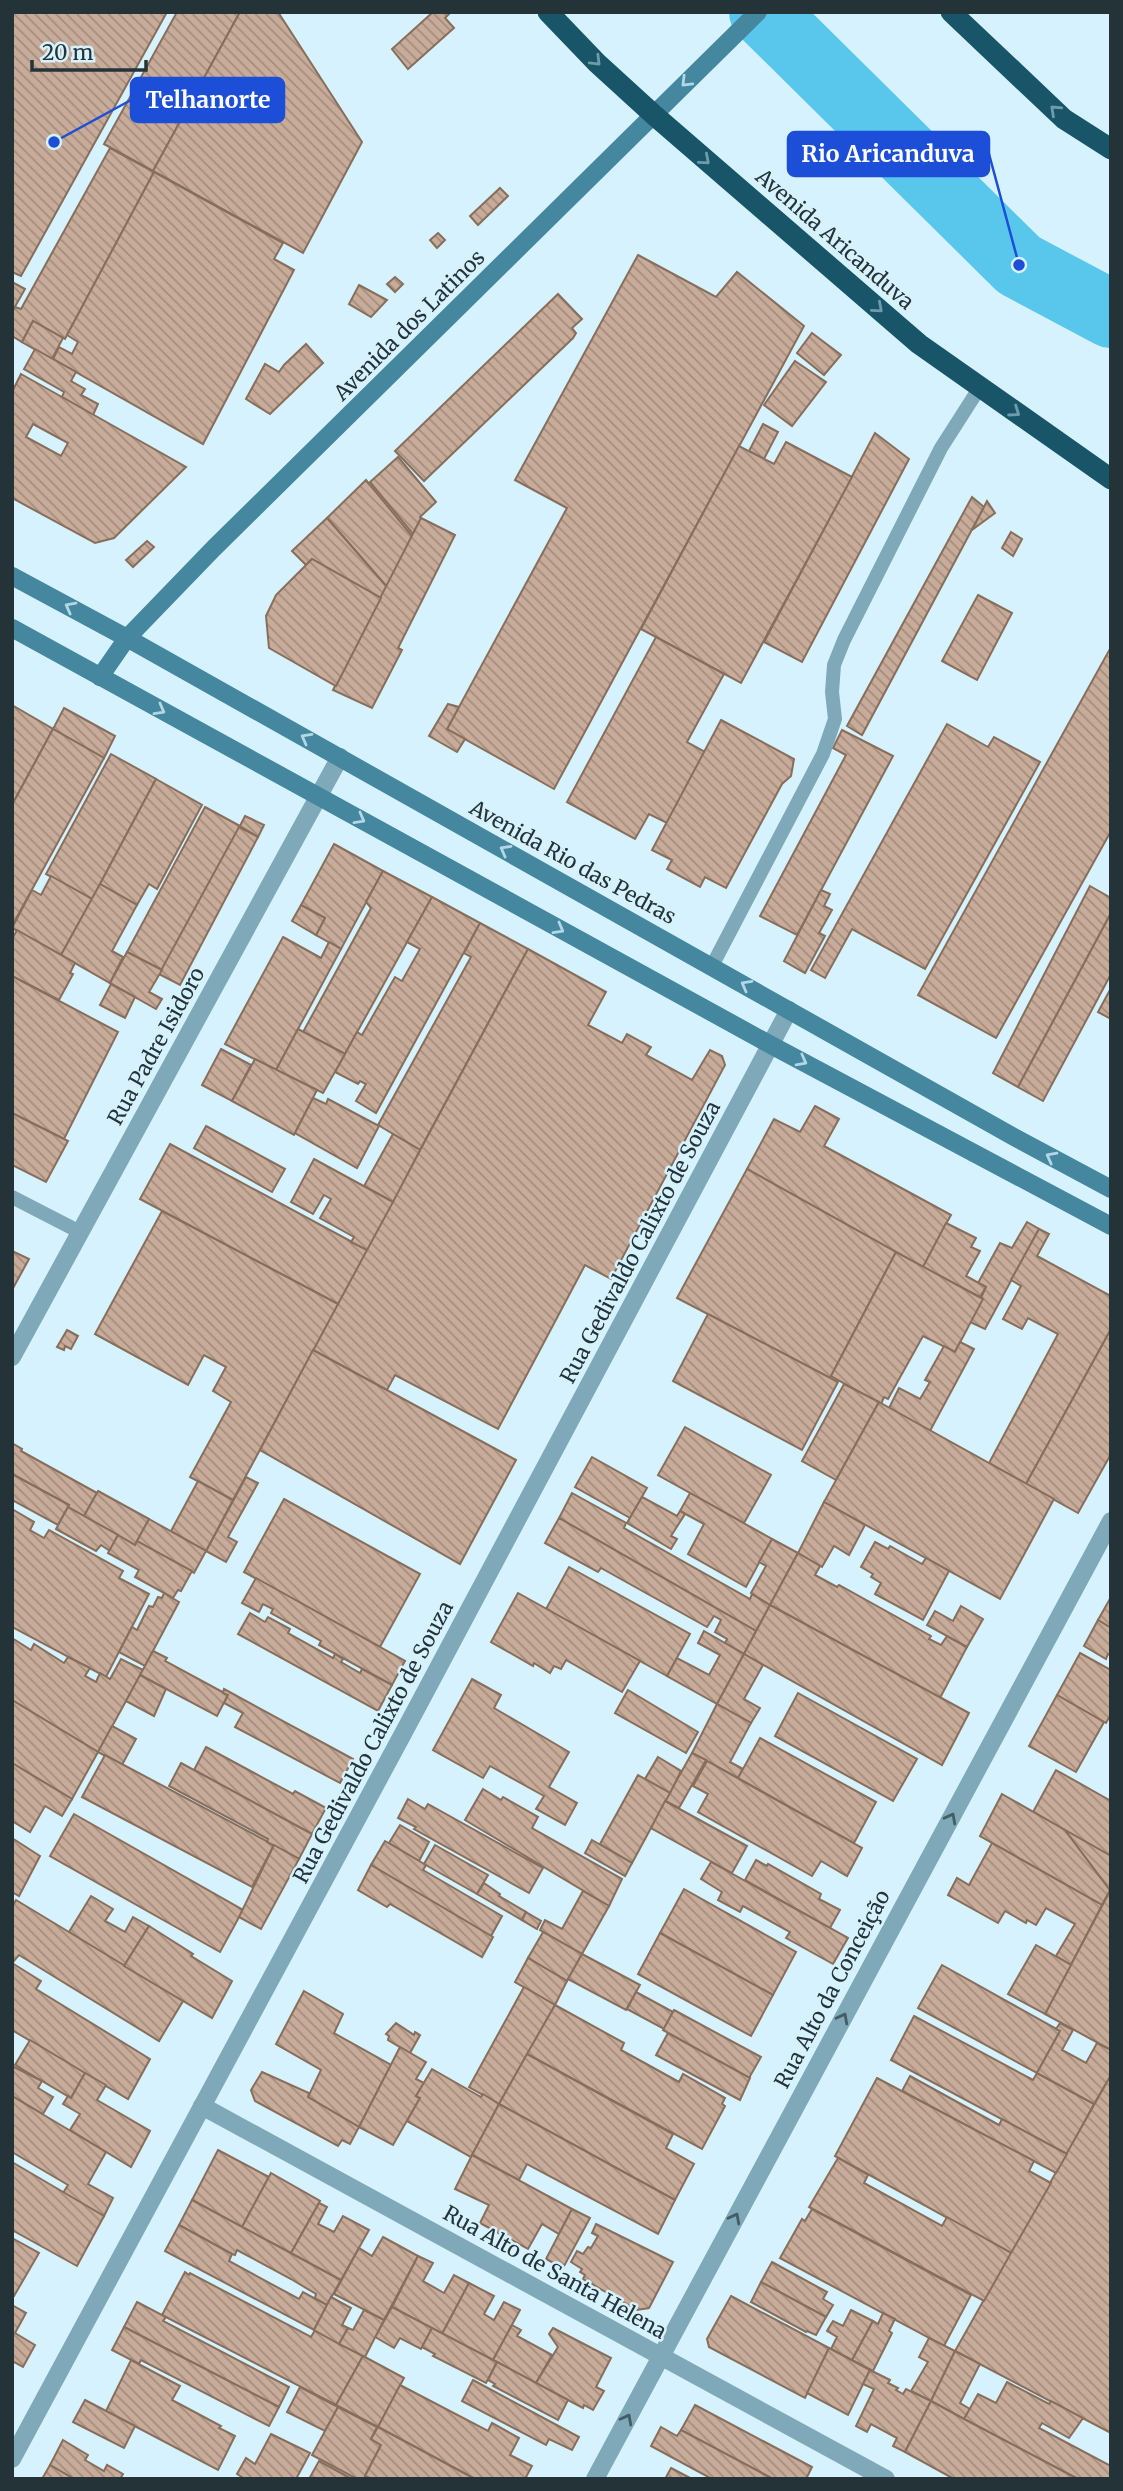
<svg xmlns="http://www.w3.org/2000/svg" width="1123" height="2491" font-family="Merriweather,serif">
<defs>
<pattern id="building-back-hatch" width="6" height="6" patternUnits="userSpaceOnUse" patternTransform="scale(1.75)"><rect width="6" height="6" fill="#c8ac99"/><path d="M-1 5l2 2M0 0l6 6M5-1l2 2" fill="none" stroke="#a28d7e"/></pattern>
</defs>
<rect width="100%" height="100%" fill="#d6f2fe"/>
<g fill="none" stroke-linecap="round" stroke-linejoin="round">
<polyline stroke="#59c7ec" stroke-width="68" points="763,12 1019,265 1111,314"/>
</g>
<g fill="url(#building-back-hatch)" stroke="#876e5c" stroke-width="2" fill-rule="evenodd">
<polygon points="12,12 167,12 21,276 12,272"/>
<polygon points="177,12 240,12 153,171 104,144"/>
<polygon points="240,12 278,12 362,142 303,253 153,171"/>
<polygon points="433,12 451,12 445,18 454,28 408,69 392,49"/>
<polygon points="110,148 154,172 65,339 33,321 22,342 12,336 12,312 15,307 21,309"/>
<polygon points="154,172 283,243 274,259 294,270 203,444 53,359 59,347 72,354 78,342 67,335"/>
<polygon points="500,188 508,196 478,225 470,216"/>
<polygon points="438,233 445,240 437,248 430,240"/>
<polygon points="638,255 716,297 737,272 804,326 554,789 447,729 567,508 515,480"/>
<polygon points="395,277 403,284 395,292 387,284"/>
<polygon points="12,282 25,289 12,312"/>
<polygon points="359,285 387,300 371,317 349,304"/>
<polygon points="558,294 582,319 572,328 576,333 573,338 424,481 395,451"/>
<polygon points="33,321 63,338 52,359 22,342"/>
<polygon points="812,333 841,355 824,375 797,353"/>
<polygon points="306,344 323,363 270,414 246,399 265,364 279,372 284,365"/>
<polygon points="35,349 76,372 71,381 85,389 81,395 98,404 93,415 62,397 64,392 24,369"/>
<polygon points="795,361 826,382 792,426 764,405"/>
<path d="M21,374L62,397L186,467L114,538L95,543L12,498V392ZM33,424L68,443L61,456L26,437Z"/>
<polygon points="763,424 778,432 764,459 749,451"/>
<polygon points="875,433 909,459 802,662 764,642"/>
<polygon points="786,442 852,477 741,683 641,629 739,446 774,464"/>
<polygon points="398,457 436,502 420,517 421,518 413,534 370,482"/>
<polygon points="366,480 412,536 387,587 327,518"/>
<polygon points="972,497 984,507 862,735 847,726"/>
<polygon points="987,501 995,513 972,530 984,507"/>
<polygon points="327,518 387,587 381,598 312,559 306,565 292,551"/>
<polygon points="421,518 455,535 398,648 402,650 372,708 333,690"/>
<polygon points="1011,532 1022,539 1013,556 1002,548"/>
<polygon points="147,541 154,547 133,567 126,560"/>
<polygon points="312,559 381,598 336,686 269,648 266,616 276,595"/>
<polygon points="978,595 1012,613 977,680 942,661"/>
<polygon points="656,637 724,674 687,742 705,752 667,823 649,814 635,839 567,802"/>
<polygon points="1111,647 1111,831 996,1038 918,995"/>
<polygon points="448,704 459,707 447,729 465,739 457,752 429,736"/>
<polygon points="12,705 53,729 12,805"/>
<polygon points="64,708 115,736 104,758 53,729"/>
<polygon points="721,720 794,759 791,776 782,784 726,888 705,877 700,887 667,869 672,860 652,850"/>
<polygon points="947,724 988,747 994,737 1040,762 925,969 852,929 825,978 811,970"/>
<polygon points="53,729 104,758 12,926 12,805"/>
<polygon points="842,730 893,756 797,935 760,916 846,755 833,748"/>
<polygon points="111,754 156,779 92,899 46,874"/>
<polygon points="156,779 202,805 157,889 149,884 137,905 100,884"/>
<polygon points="205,807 240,826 162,970 127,952"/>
<polygon points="245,816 264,825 258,837 240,826"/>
<polygon points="239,827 258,837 180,985 159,974"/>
<polygon points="334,844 383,871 341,949 316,935 325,918 301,905"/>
<polygon points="383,871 432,897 345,1054 303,1032 371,908 366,902"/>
<polygon points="51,876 92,899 61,955 12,928 32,890 41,895"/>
<polygon points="100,884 137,905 112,951 123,957 110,983 61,955"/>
<polygon points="1090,886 1111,898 1111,913 1018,1087 993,1073"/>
<polygon points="821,890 830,894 824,906 832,910 819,933 825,936 805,973 784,961"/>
<polygon points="432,897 480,923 376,1113 356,1101 366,1084 360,1081 358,1084 335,1072 357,1032 362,1035 395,977 402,981 420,949 407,942"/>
<polygon points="301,905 325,918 316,935 292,921"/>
<polygon points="1111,913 1111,974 1043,1101 1018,1087"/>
<polygon points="480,923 528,949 420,1150 378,1125 471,957 464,953"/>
<polygon points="17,930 75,963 70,973 73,974 59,1000 12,976 12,939"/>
<polygon points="283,937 321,958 329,942 341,949 276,1070 225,1044"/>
<polygon points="528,949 606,992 588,1025 622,1043 627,1034 651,1047 646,1055 692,1080 710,1050 722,1056 725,1065 611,1279 585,1265 498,1429 395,1375 387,1390 313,1350"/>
<polygon points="127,952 162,970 149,992 162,999 156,1009 110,983"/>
<polygon points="12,976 118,1032 64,1139 12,1113"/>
<polygon points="111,984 135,997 125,1018 100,1005"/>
<polygon points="1111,988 1111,1019 1098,1012"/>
<polygon points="298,1029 345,1054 323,1093 276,1070"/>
<polygon points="221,1049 251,1065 232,1101 202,1085"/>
<polygon points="255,1059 317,1090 294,1135 232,1101"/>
<polygon points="313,1098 326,1104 328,1099 379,1126 357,1168 295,1133"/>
<polygon points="815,1106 839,1119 824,1146 951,1215 923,1267 747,1169 774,1119 800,1132"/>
<polygon points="12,1113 68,1141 46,1182 12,1165"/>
<polygon points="206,1126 285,1169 272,1192 194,1148"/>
<polygon points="393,1134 420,1150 393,1202 364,1186"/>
<polygon points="170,1144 367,1250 338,1304 140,1199"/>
<polygon points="314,1159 393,1202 367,1250 351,1242 354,1237 320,1218 331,1199 324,1195 313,1214 291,1202"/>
<polygon points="747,1169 896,1252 830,1378 677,1298"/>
<polygon points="162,1211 338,1304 233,1500 190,1477 231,1402 213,1391 226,1367 204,1355 188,1385 95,1334"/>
<polygon points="1027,1222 1039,1229 985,1329 970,1322 986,1287 978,1283 1000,1243 1012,1248"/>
<polygon points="946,1223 976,1238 971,1247 980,1251 966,1276 986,1287 980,1297 923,1267"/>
<polygon points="1039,1229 1049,1234 1037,1256 1111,1296 1111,1329 1026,1484 989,1463 1058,1334 1028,1318 1022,1329 1003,1319 1021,1286 1011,1280"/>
<polygon points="12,1251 29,1259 12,1290"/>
<polygon points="896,1252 983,1299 955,1352 923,1336 888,1399 884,1397 881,1404 831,1376"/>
<polygon points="708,1314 838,1382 802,1450 673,1381"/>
<polygon points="1111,1329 1111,1454 1078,1513 1026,1484"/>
<polygon points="67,1330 78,1336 71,1349 65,1346 64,1350 57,1347"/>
<polygon points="960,1342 974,1349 930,1431 889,1408 899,1388 920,1399 930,1382 925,1380 944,1346 955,1352"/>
<polygon points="313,1350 516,1460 460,1564 260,1450"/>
<polygon points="844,1384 879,1402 836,1480 802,1461"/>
<polygon points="879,1402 1054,1499 1000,1599 824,1502"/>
<polygon points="685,1427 771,1475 744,1523 658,1475"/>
<polygon points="12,1443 22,1449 21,1451 97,1493 84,1516 68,1507 69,1505 12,1474"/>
<polygon points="592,1457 647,1488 630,1518 575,1487"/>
<polygon points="12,1474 69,1505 58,1525 12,1500"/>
<polygon points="246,1477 258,1483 228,1537 237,1542 226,1562 206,1551"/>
<polygon points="198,1481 233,1500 206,1551 171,1531"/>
<polygon points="98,1491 149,1519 135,1545 84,1516"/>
<polygon points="572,1493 626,1523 624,1528 750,1599 752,1594 770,1605 756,1631 559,1518"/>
<polygon points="690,1493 772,1539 746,1587 688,1554 704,1524 680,1511"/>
<polygon points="642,1497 677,1516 680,1511 685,1514 671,1536 677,1539 671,1549 627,1523"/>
<polygon points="284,1499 420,1574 380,1647 244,1572"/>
<polygon points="824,1502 865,1525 849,1555 834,1546 822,1567 798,1553"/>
<polygon points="68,1507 118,1535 110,1551 101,1545 96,1551 56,1529"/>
<polygon points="12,1509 34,1522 30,1530 44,1538 49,1530 123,1571 119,1578 149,1594 106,1677 12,1627"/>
<polygon points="559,1518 756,1631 744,1654 725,1643 727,1639 715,1632 721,1620 714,1616 707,1627 601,1568 598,1572 545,1543"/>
<polygon points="149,1519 206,1551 194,1573 137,1541"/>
<polygon points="118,1535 135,1545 137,1541 192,1571 181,1591 178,1590 173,1598 135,1577 139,1570 108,1553"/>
<polygon points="772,1539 798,1553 770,1605 751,1593 766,1566 759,1562"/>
<polygon points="875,1542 888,1549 890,1546 922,1564 926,1558 949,1571 923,1620 875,1594 881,1583 871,1577 873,1574 861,1567"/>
<polygon points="798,1553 820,1566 815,1575 837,1587 839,1585 931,1636 929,1639 941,1645 947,1636 967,1647 940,1698 770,1605"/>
<polygon points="569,1567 690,1634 667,1676 546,1609"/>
<polygon points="256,1578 405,1661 392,1685 319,1645 321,1641 271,1613 273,1609 263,1604 259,1612 242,1603"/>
<polygon points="164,1593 179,1602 145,1666 119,1652 132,1627 137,1630 149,1606 153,1607 158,1597 162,1598"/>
<polygon points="518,1593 640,1661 622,1692 566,1660 561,1669 554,1666 550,1673 534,1663 533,1666 491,1642"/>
<polygon points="1111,1597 1111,1628 1098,1620"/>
<polygon points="770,1605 969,1713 942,1765 744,1654"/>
<polygon points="961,1606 983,1619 967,1647 927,1625 935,1611 953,1621"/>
<polygon points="250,1613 265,1622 268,1617 290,1629 288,1633 333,1658 335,1654 343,1659 341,1662 360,1673 362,1669 392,1685 378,1711 238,1634"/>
<polygon points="1098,1620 1111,1628 1111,1655 1108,1654 1106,1659 1084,1646"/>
<polygon points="704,1631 744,1654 717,1704 667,1676 677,1658 709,1675 720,1655 698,1643"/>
<polygon points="12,1638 31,1650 34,1644 64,1663 68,1657 90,1668 85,1676 96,1682 100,1673 110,1679 121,1659 143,1670 98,1752 12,1700"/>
<polygon points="153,1651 167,1658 165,1661 228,1695 217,1716 140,1675"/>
<polygon points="1080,1653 1111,1670 1111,1714 1106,1723 1057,1695"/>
<polygon points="744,1654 763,1665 744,1699 760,1708 751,1723 717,1704"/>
<polygon points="140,1675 166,1689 154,1716 126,1701"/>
<polygon points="472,1679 501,1695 494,1708 569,1752 549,1787 577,1803 565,1825 536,1809 544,1796 490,1766 483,1778 433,1750"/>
<polygon points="224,1689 353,1759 340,1783 235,1727 243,1713 224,1703 228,1695 223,1693"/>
<polygon points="628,1690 698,1732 686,1753 615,1713"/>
<polygon points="798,1693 917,1759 893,1801 775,1736"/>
<polygon points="1057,1695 1104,1722 1076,1772 1029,1746"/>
<polygon points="12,1700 98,1752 72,1799 12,1763"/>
<polygon points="717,1704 751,1723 730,1762 743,1769 738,1778 692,1753"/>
<polygon points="112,1726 136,1739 122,1765 98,1752"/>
<polygon points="760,1738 876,1802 854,1843 738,1778"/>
<polygon points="206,1747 293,1794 295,1791 326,1808 312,1834 194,1770"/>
<polygon points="692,1753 706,1760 679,1808 665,1801"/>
<polygon points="105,1755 274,1845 252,1887 82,1797"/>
<polygon points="658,1757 681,1771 670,1793 645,1779"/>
<polygon points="707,1761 862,1848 847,1876 821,1861 812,1876 698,1812 708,1794 693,1786"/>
<polygon points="12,1763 72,1799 62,1816 45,1806 30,1832 12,1821"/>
<polygon points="181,1763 312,1834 299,1859 267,1842 268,1839 169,1786"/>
<polygon points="1056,1770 1111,1801 1111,1856 1033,1812"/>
<polygon points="638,1775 670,1793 632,1863 600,1844"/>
<polygon points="483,1789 501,1800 503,1797 538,1817 532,1828 622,1879 609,1906 465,1820"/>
<polygon points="1002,1794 1065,1830 1110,1890 1102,1905 980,1836"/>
<polygon points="408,1799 425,1809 428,1804 543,1868 529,1893 414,1829 416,1827 398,1818"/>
<polygon points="665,1801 747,1846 732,1873 651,1828"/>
<polygon points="74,1814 243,1910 220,1952 50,1856"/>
<polygon points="400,1825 429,1842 419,1861 389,1843"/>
<polygon points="1065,1830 1111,1856 1110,1890"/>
<polygon points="12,1838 40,1856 19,1896 12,1892"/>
<polygon points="592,1840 632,1863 625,1876 585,1853"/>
<polygon points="385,1841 426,1865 423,1870 502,1916 491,1936 371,1865"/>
<polygon points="992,1843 1102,1905 1071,1965 1056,1956 1075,1924 1046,1908 1036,1925 1027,1920 1026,1923 1005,1911 998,1923 948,1895 957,1878 969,1885"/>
<polygon points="274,1845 299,1859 261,1929 239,1917"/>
<polygon points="435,1845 488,1875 477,1894 424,1864"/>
<polygon points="756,1860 767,1866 768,1864 821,1894 819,1899 840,1910 830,1928 745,1880"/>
<polygon points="711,1862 848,1938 833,1964 786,1938 790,1932 743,1906 740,1912 718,1900 722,1892 701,1879"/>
<polygon points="371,1865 493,1937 482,1957 390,1904 387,1907 358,1890"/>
<polygon points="484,1883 500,1894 499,1896 526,1912 522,1920 477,1894"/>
<polygon points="684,1889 796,1952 773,1995 660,1933"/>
<polygon points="1111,1889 1111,2050 1045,2014"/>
<polygon points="583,1891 609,1906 582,1954 540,1930 545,1920 562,1929"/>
<polygon points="91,1896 113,1909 105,1921 125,1932 133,1917 149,1926 124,1966 69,1932"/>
<polygon points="16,1900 183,2001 159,2041 19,1955 12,1963 12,1907"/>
<polygon points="526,1912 541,1921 537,1929 522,1920"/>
<polygon points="149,1926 193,1954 191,1956 232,1981 212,2018 124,1966"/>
<polygon points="543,1932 582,1954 567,1981 528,1958"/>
<polygon points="660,1933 773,1995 751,2036 638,1974"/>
<polygon points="1036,1945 1071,1965 1045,2014 1008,1994"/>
<polygon points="582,1954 640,1985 626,2010 568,1979"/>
<polygon points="528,1958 567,1981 555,2005 515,1982"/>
<polygon points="12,1963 41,1981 36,1989 150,2059 128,2099 12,2030"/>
<polygon points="942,1965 1060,2031 1037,2073 918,2008"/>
<polygon points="524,1987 555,2005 499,2104 469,2087"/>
<polygon points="304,1991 343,2014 334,2033 391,2065 359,2127 308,2097 321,2070 276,2044"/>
<polygon points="636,1992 673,2012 664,2029 627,2009"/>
<polygon points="555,2005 624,2043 621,2050 679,2082 683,2074 725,2098 722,2104 725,2106 702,2149 527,2054"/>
<polygon points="674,2010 761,2057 749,2078 663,2030"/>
<polygon points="914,2016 1033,2080 1037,2073 1094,2104 1067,2154 891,2060"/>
<polygon points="396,2023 414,2035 415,2032 420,2035 410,2053 388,2040 389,2036 386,2034"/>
<polygon points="1060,2023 1073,2030 1062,2050 1086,2063 1097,2043 1111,2050 1111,2075 1094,2104 1037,2073 1060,2031 1056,2029"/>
<polygon points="668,2033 750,2078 740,2100 656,2055"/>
<polygon points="30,2040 85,2073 71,2098 15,2065"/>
<polygon points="400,2047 426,2062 416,2079 424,2083 416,2096 420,2098 393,2145 359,2127"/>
<polygon points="527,2054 673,2134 666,2148 694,2164 675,2200 499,2104"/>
<polygon points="12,2066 42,2081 38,2088 53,2097 43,2114 12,2096"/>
<polygon points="432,2069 481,2097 483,2094 499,2104 471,2157 407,2121 420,2098 416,2096"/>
<polygon points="262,2072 309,2093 308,2097 359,2127 350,2144 342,2140 338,2146 255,2101 251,2090"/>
<polygon points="85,2073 106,2085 97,2100 150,2131 131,2167 70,2130 80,2114 63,2104 68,2096 71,2098"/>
<polygon points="1111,2075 1111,2433 955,2351"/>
<polygon points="910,2076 999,2125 1002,2119 1067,2154 1056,2173 902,2091"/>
<polygon points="877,2078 1034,2161 1029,2171 1051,2183 1011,2253 835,2156"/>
<polygon points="12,2096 106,2152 88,2184 113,2198 104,2216 63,2193 68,2185 12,2152"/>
<polygon points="499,2104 675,2200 658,2234 527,2164 519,2180 472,2155"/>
<polygon points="218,2150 269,2177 242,2227 192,2200"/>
<polygon points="472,2155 572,2209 559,2234 542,2224 528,2249 480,2223 489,2205 455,2189"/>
<polygon points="838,2158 868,2175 864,2183 942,2226 947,2217 1011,2253 984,2301 809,2207"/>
<polygon points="12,2162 104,2216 77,2266 12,2230"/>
<polygon points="271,2173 320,2201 291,2253 242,2227"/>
<polygon points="192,2200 341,2280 327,2305 315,2298 316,2294 291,2279 237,2250 235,2255 232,2254 179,2225"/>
<polygon points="319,2203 327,2207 318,2224 334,2232 343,2216 369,2230 341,2280 291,2253"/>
<polygon points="572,2209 590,2218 563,2268 546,2259"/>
<polygon points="812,2209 971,2295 944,2346 780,2258 802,2219 805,2221"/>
<polygon points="596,2224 673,2262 649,2308 637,2310 583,2279 585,2275 580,2272 582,2269 571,2262 577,2251 583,2254 588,2247 591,2248 598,2236 592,2233"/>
<polygon points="179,2225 232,2254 229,2261 299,2299 303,2292 327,2305 314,2330 165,2251"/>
<polygon points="383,2237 418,2256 384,2320 334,2294 359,2248 372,2256"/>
<polygon points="12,2238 39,2253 14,2296 12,2296"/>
<polygon points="418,2256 433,2263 423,2281 444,2293 454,2275 469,2283 442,2334 392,2307"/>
<polygon points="772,2262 827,2292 823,2299 833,2305 826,2317 761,2282"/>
<polygon points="185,2272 189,2275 190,2273 311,2337 315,2330 363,2356 336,2405 162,2315"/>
<polygon points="761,2282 826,2317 816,2335 807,2331 806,2332 751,2302"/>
<polygon points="469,2283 494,2296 484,2314 494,2320 504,2302 520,2310 493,2360 442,2334"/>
<polygon points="731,2296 829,2348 805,2398 709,2347 707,2339"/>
<polygon points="331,2297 351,2308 342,2325 348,2328 339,2344 314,2330"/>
<polygon points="137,2302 166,2317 163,2321 289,2387 279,2407 124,2327"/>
<polygon points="12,2305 26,2313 15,2333 35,2345 23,2367 12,2361"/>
<polygon points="392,2307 432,2328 421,2349 400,2338 394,2348 375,2337"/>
<polygon points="364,2310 384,2320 365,2357 339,2344 348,2328 353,2330"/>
<polygon points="851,2310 873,2321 852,2360 831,2349 837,2337 827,2331 833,2321 843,2326"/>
<polygon points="883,2313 895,2319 889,2331 892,2333 873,2371 852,2360 873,2321 878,2324"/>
<polygon points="512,2325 521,2330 517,2336 552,2355 536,2383 493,2360"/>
<polygon points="124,2327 279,2407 269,2426 141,2360 139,2364 112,2350"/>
<polygon points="432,2328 497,2362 486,2383 433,2356 435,2354 422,2347"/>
<polygon points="553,2328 611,2358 596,2387 604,2391 593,2410 584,2405 583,2408 536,2383 558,2347 549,2334"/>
<polygon points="929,2338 955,2351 931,2401 911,2391 928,2362 919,2357"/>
<polygon points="829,2348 870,2370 848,2415 807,2393"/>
<polygon points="955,2351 980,2364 960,2403 970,2409 964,2419 931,2401"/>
<polygon points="363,2356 404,2378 378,2427 336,2405"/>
<polygon points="131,2360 180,2386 172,2400 221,2426 219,2428 235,2436 218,2470 106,2411"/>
<polygon points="497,2362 568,2400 558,2420 493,2386 495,2384 488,2380"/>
<polygon points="870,2370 890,2380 888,2383 898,2388 896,2390 903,2394 906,2389 931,2401 905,2452 893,2446 897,2438 871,2424 867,2432 856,2426 874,2389 863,2384"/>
<polygon points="473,2380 579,2437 572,2450 549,2439 546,2445 462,2401"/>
<polygon points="1007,2382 1049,2404 1051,2401 1083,2418 1069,2438 1042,2423 1039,2428 1111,2466 1111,2479 1078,2479 964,2419 978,2394 996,2403"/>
<polygon points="400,2385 488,2431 492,2423 519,2438 510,2455 532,2466 525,2479 475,2479 378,2427"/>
<polygon points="300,2387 338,2407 325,2431 287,2412"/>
<polygon points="85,2400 135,2426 124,2448 73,2422"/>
<polygon points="931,2401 964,2419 1078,2479 954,2479 905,2452"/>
<polygon points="695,2405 812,2467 806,2479 773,2479 681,2430"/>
<polygon points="338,2407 377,2427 371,2439 381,2445 365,2476 369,2479 357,2479 312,2455"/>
<polygon points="378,2427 475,2479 372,2479 365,2476 381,2445 371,2439"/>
<polygon points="661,2427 677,2436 681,2430 773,2479 712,2479 651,2446"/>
<polygon points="271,2434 310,2453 296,2479 245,2479 237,2474 246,2458 255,2464"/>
<polygon points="63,2440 88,2455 85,2460 104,2471 107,2465 123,2474 120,2479 74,2479 50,2465"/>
<polygon points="319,2461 352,2479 309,2479"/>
<polygon points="50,2465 74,2479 42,2479"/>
<polygon points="671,2468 692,2479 665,2479"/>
</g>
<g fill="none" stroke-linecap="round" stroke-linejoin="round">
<g stroke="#7fa9b8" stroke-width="14">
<polyline points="712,966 823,754 835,719 832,692 834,665 844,640 941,448 980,387"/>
<polyline points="12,1197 80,1232"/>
</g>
<g stroke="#7fa9b8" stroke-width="18">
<polyline points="12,1357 340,757"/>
<polyline points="202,2106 886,2479"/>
<polyline points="12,2459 405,1730 789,1010"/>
<polyline points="595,2479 1111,1521"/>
</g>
<g stroke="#44879e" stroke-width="18">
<polyline points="12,576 127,638 1014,1137 1111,1189"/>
<polyline points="12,628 771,1045 1111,1226"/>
<polyline points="100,677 127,638 214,548 758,12"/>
</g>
<g stroke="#185568" stroke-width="21">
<polyline points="548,12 597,63 654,115 919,344 1111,479"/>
<polyline points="951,12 1064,119 1111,149"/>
</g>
</g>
<defs><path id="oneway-chevron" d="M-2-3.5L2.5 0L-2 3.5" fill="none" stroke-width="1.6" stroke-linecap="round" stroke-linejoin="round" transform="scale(1.75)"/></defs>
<g stroke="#6e9cac">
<use href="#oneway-chevron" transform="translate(596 61) rotate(45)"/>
<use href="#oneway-chevron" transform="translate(1055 110) rotate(-137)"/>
<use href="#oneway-chevron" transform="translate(705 160) rotate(41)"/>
<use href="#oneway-chevron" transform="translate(878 308) rotate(41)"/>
<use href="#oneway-chevron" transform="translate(1015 412) rotate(35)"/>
</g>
<g stroke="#b2d7e6">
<use href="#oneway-chevron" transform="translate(686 82) rotate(135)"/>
<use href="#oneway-chevron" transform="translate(70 607) rotate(-152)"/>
<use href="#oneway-chevron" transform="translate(160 710) rotate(29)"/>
<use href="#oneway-chevron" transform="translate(306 738) rotate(-151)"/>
<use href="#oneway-chevron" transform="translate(360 819) rotate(29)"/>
<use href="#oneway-chevron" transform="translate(505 850) rotate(-151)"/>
<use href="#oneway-chevron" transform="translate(559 929) rotate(29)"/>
<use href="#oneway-chevron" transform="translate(746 985) rotate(-151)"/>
<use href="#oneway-chevron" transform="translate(802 1061) rotate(28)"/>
<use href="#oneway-chevron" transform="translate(1051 1157) rotate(-152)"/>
</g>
<g stroke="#445c65">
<use href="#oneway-chevron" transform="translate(951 1818) rotate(-62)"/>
<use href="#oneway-chevron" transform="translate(843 2018) rotate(-62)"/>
<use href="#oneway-chevron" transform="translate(735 2218) rotate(-62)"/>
<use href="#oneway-chevron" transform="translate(627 2419) rotate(-62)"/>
</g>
<g text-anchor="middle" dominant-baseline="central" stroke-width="5" stroke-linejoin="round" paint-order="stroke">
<g font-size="21" fill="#243338" stroke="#d6f2fe">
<text transform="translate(835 239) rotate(41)">Avenida Aricanduva</text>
<text transform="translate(409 325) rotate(-45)">Avenida dos Latinos</text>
<text transform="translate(573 862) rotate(29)">Avenida Rio das Pedras</text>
<text transform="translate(156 1046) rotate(-61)">Rua Padre Isidoro</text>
<text transform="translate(640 1242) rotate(-62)">Rua Gedivaldo Calixto de Souza</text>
<text transform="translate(373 1742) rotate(-62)">Rua Gedivaldo Calixto de Souza</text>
<text transform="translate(832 1989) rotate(-62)">Rua Alto da Conceição</text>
<text transform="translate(555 2272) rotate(29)">Rua Alto de Santa Helena</text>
</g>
</g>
<path fill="none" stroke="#1d4ed8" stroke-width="2.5" d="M54 142L131 100M1019 265L989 154"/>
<g fill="#1d4ed8" stroke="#d6f2fe" stroke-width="2.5">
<circle cx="54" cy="142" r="7"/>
<circle cx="1019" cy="265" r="7"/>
</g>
<g fill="#1d4ed8" stroke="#1d4ed8" stroke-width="2.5">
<rect x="131" y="78" width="153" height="44" rx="7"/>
<rect x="788" y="132" width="201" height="44" rx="7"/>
</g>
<g font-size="23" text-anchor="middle" font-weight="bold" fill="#fff">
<text x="208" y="108">Telhanorte</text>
<text x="888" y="162">Rio Aricanduva</text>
</g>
<rect width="1123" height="2491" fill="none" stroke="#243338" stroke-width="28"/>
<path d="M32 60v10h114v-10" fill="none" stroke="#243338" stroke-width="3.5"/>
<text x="42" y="60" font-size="21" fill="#243338" stroke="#d6f2fe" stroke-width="5" paint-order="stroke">20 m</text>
</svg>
